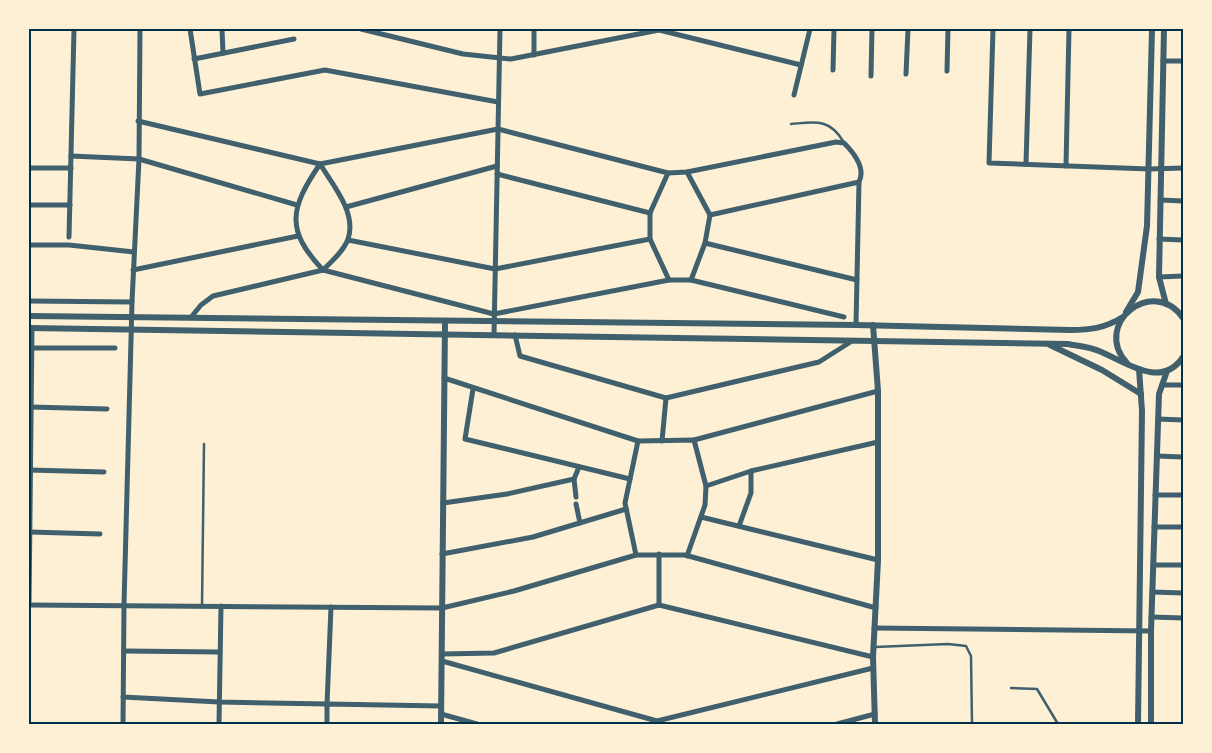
<svg xmlns="http://www.w3.org/2000/svg" width="1212" height="753" font-family="'Fira Sans Condensed',sans-serif">
<rect width="100%" height="100%" fill="#fdf0d5"/>
<g fill="none" stroke-linecap="round" stroke-linejoin="round">
<g stroke="#3f606c" stroke-width="2.5">
<path d="M791,124C815,122 829,118 843,141"/>
<polyline points="202,606 204,444"/>
<polyline points="875,647 948,644 966,646 971,656 972,724"/>
<polyline points="1011,688 1037,689 1058,724"/>
</g>
<g stroke="#3f606c" stroke-width="5">
<polyline points="190,29 200,94 325,70 498,102"/>
<polyline points="222,29 223,53"/>
<polyline points="361,29 463,54 511,59 659,30 801,65"/>
<polyline points="993,29 989,163 1149,169 1183,168"/>
<polyline points="534,55 534,29"/>
<polyline points="194,59 294,39"/>
<polyline points="1163,61 1183,61"/>
<polyline points="833,70 834,29"/>
<polyline points="947,71 948,29"/>
<polyline points="906,74 908,29"/>
<polyline points="871,76 872,29"/>
<polyline points="794,95 810,29"/>
<polyline points="138,121 320,164 498,129 668,173 650,213 497,174"/>
<polyline points="71,156 139,159 297,205"/>
<path d="M320,164C333,185 357,213 348,239C344,251 331,262 323,270C285,230 290,208 320,164Z"/>
<polyline points="1026,164 1030,29"/>
<polyline points="1066,166 1069,29"/>
<polyline points="29,168 71,168"/>
<path d="M668,173L687,172L836,142L844,143C854,153 866,168 859,182L710,215"/>
<polyline points="1160,200 1183,201"/>
<polyline points="29,205 70,205"/>
<polyline points="346,207 497,166"/>
<polyline points="650,213 650,239 669,280"/>
<polyline points="69,237 74,29"/>
<polyline points="1159,239 1183,240"/>
<polyline points="348,240 495,269 650,239"/>
<polyline points="705,243 857,280"/>
<polyline points="29,245 69,245 134,252"/>
<polyline points="133,270 298,236"/>
<polyline points="1159,277 1183,276"/>
<polyline points="691,280 844,317"/>
<polyline points="29,301 132,302"/>
<polyline points="192,316 201,305 213,296 323,270 494,314 669,280 691,280 705,243 710,215 687,172"/>
<polyline points="856,325 859,182"/>
<polyline points="494,335 500,29"/>
<polyline points="515,335 520,356 666,398 662,441"/>
<polyline points="32,348 115,348"/>
<polyline points="444,378 638,441"/>
<polyline points="1162,385 1183,385"/>
<polyline points="473,389 465,439 630,479"/>
<polyline points="666,398 819,362 852,341"/>
<polyline points="30,407 107,409"/>
<polyline points="1158,419 1183,420"/>
<polyline points="694,440 878,391"/>
<polyline points="1157,456 1183,457"/>
<polyline points="29,470 104,472"/>
<polyline points="574,479 576,497"/>
<polyline points="706,486 751,471 878,442"/>
<polyline points="1155,495 1183,495"/>
<polyline points="443,503 507,494 574,479 579,467"/>
<polyline points="576,504 580,523"/>
<polyline points="701,517 878,560"/>
<polyline points="739,526 751,493 751,471"/>
<polyline points="1154,527 1183,527"/>
<polyline points="29,532 100,534"/>
<polyline points="442,554 533,537 626,509"/>
<polyline points="636,555 625,503 638,441 694,440 706,486 705,505 687,556"/>
<polyline points="1153,565 1183,565"/>
<polyline points="1152,592 1183,593"/>
<polyline points="29,605 442,608 514,591 636,555 685,555 876,608"/>
<polyline points="29,605 32,328"/>
<polyline points="659,605 659,554"/>
<polyline points="1151,617 1183,618"/>
<polyline points="874,628 1151,631"/>
<polyline points="124,651 220,652"/>
<polyline points="442,654 494,653 659,605 873,657"/>
<polyline points="442,661 657,721 873,668"/>
<polyline points="123,697 219,702 327,704 331,607"/>
<polyline points="441,714 477,724"/>
<polyline points="123,724 124,605 132,302 139,159 140,29"/>
<polyline points="219,724 221,606"/>
<polyline points="327,724 327,704 441,706"/>
<polyline points="837,724 875,714"/>
</g>
<g stroke="#3f606c" stroke-width="6">
<polyline points="1164,29 1159,277 1166,304"/>
<polyline points="1126,312 1138,292 1147,226 1152,29"/>
<path d="M29,316L856,325L1070,330C1091,330 1105,328 1123,317"/>
<polyline points="873,325 878,391 878,560 873,657 875,724"/>
<path d="M29,328L1068,344C1078,346 1090,347 1099,351C1126,362 1161,390 1183,357"/>
<polyline points="1050,345 1102,370 1141,394"/>
<path d="M1127,363C1091,324 1154,275 1183,318"/>
<polyline points="441,724 445,321"/>
<polyline points="1138,724 1142,411 1139,369"/>
<polyline points="1151,724 1151,631 1159,394 1167,371"/>
</g>
</g>
<rect width="1212" height="753" fill="none" stroke="#fdf0d5" stroke-width="60"/>
<rect x="30" y="30" width="1152" height="693" fill="none" stroke="#003049" stroke-width="2"/>
</svg>
